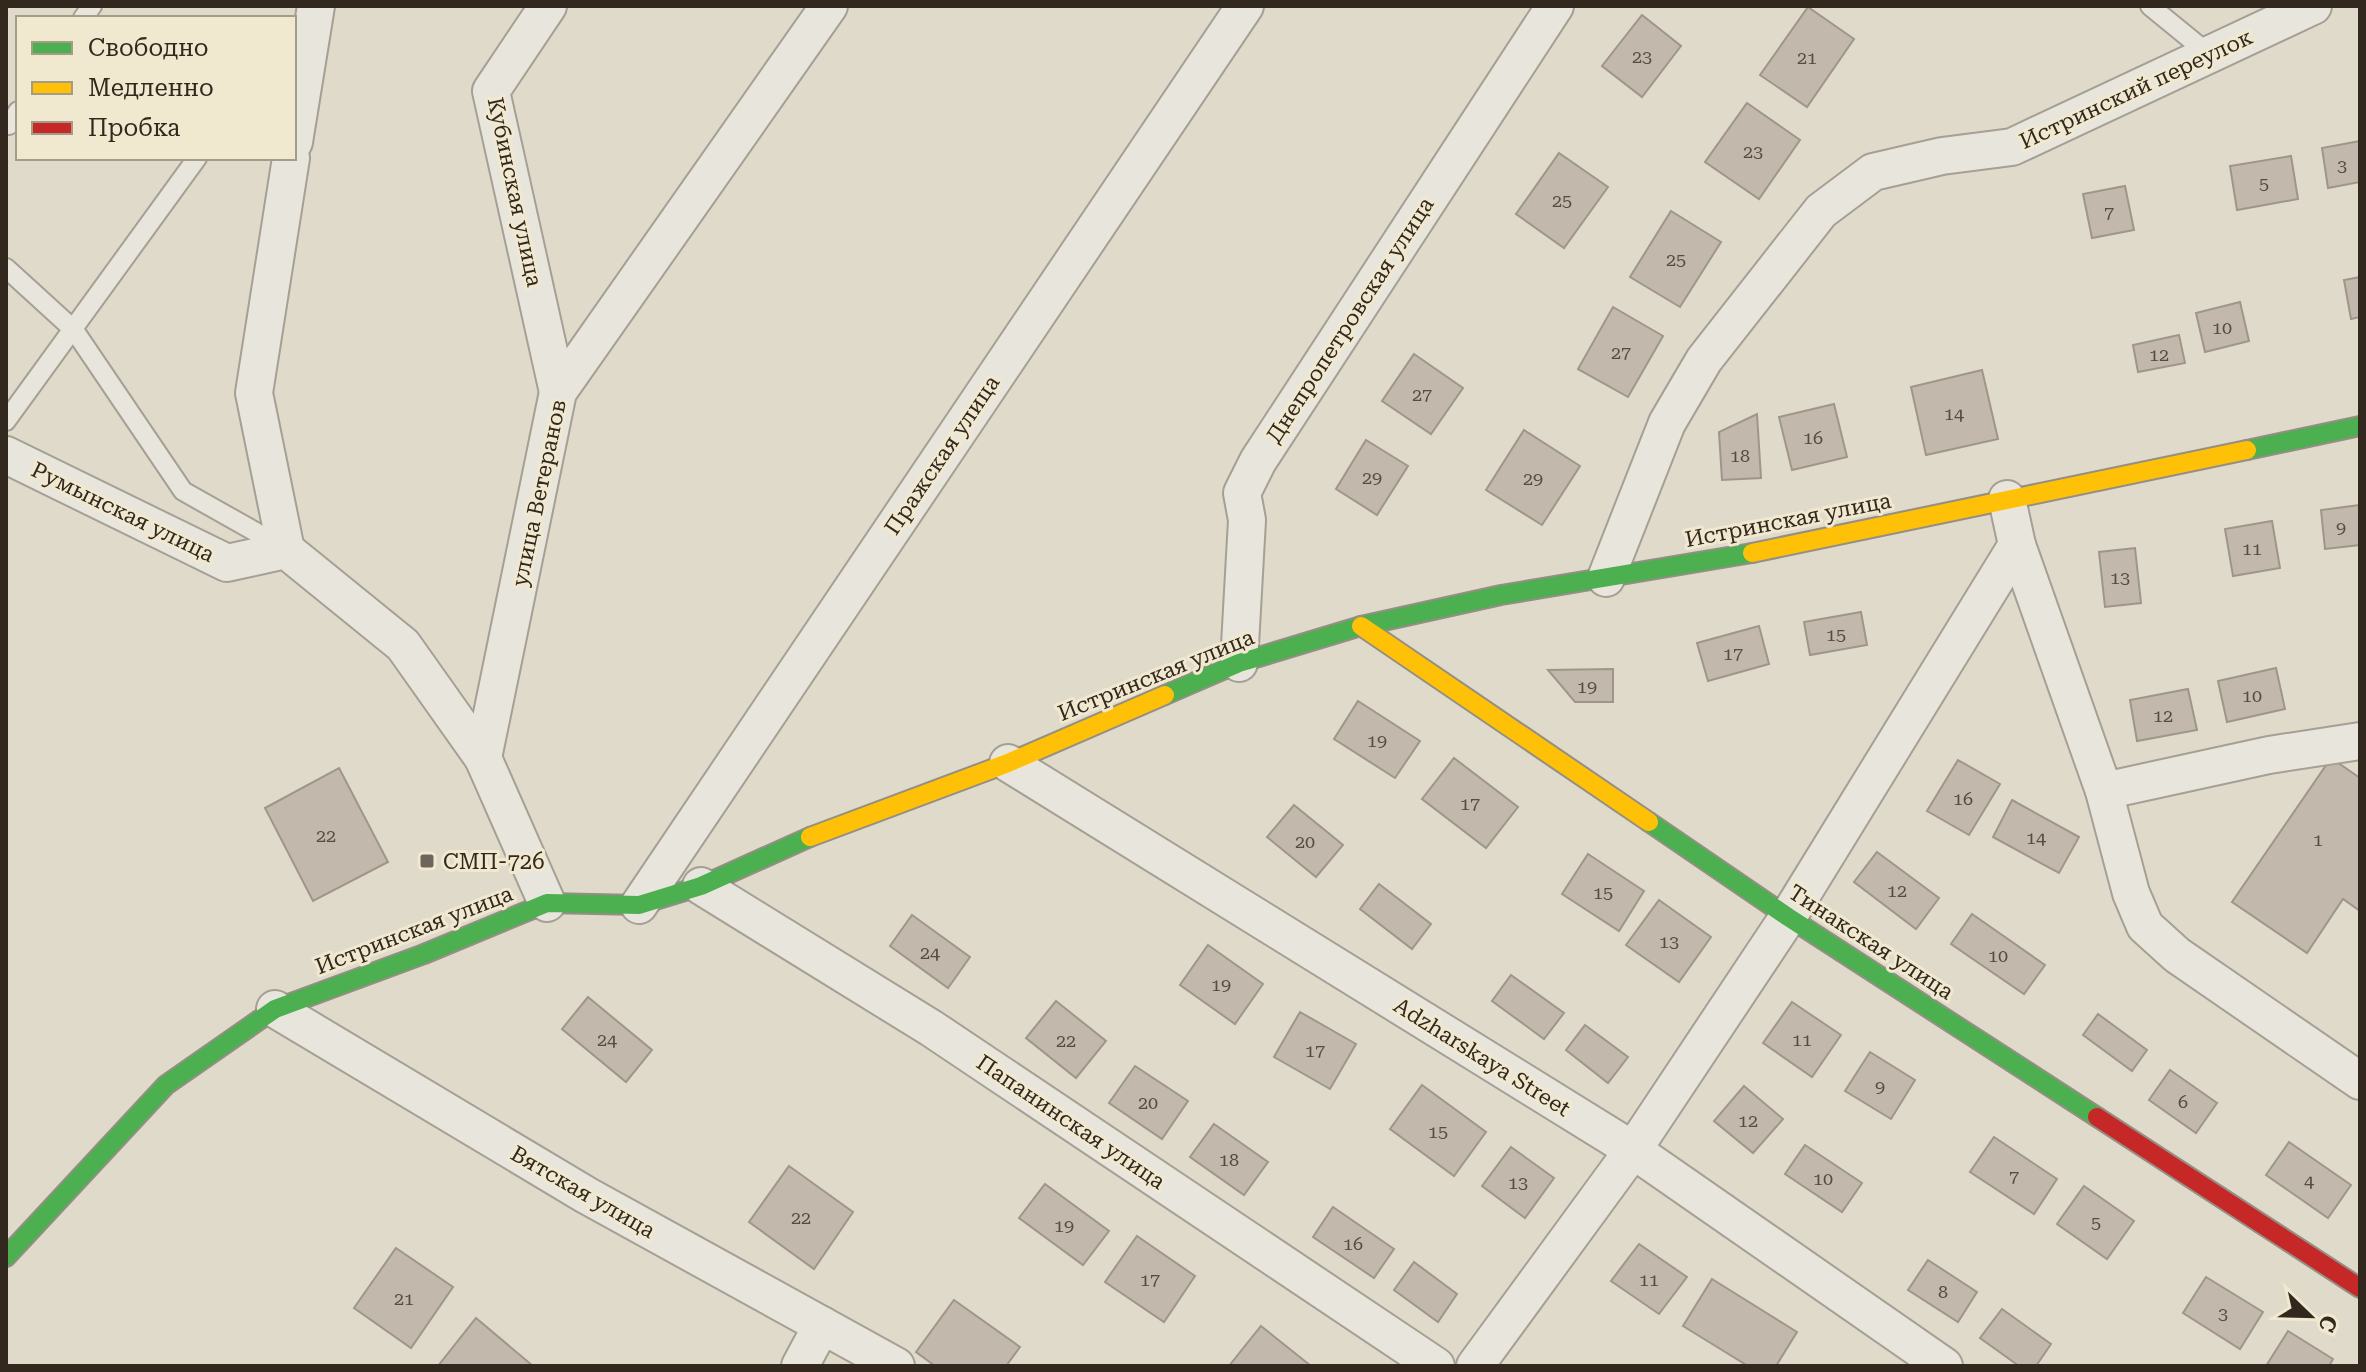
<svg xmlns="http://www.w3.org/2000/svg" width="2366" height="1372" font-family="'Roboto Serif',serif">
<rect width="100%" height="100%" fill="#e0dacb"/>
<g fill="#c3b8ac" stroke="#9f968b" stroke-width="2">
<polygon points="1808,7 1854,39 1807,107 1760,75"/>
<polygon points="1642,15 1681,46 1642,97 1602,66"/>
<polygon points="1747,103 1800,140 1759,199 1705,162"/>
<polygon points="2360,141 2360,182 2328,188 2322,148"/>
<polygon points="1559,153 1608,187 1564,248 1516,214"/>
<polygon points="2291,156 2298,199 2237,210 2230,166"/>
<polygon points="2125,186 2134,230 2092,238 2083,194"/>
<polygon points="1671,211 1721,242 1680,307 1630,277"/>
<polygon points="2360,277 2360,317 2351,319 2344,280"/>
<polygon points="2240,302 2249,341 2205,352 2196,313"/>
<polygon points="1613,307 1663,336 1628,397 1578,369"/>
<polygon points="2179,335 2185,363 2138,372 2133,345"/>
<polygon points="1414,354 1463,388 1431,434 1382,401"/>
<polygon points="1982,370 1998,439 1926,455 1911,387"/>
<polygon points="1834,404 1847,457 1792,470 1779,417"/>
<polygon points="1757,414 1761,478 1722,480 1719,432"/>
<polygon points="1524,430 1580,466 1542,525 1486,490"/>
<polygon points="1366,440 1408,466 1377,515 1336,489"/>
<polygon points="2360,505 2360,545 2325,549 2321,510"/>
<polygon points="2272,521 2280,568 2233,576 2225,529"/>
<polygon points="2135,548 2141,603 2105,607 2099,552"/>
<polygon points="1861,612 1867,645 1810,655 1804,622"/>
<polygon points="1759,626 1769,664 1708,681 1697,643"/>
<polygon points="2276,668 2285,709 2227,722 2218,681"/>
<polygon points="1613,669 1613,702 1575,702 1548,670"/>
<polygon points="2188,689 2197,730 2137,741 2130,700"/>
<polygon points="1358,701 1420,741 1395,778 1334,739"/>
<polygon points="1454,758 1518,807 1486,848 1422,799"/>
<polygon points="2331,758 2360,778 2360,911 2343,899 2307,953 2232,902"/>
<polygon points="1958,760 2000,784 1969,835 1927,811"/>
<polygon points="339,768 388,862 313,901 265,808"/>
<polygon points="2012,800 2079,837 2059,873 1993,837"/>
<polygon points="1294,805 1343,845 1316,877 1267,837"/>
<polygon points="1877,852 1939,898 1916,929 1854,882"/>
<polygon points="1588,854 1644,891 1619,931 1562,894"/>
<polygon points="1379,884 1431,924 1412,949 1360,909"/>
<polygon points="1659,900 1711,937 1679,982 1626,945"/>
<polygon points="1972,914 2045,965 2024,994 1951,944"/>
<polygon points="912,915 970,957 948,988 890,946"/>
<polygon points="1208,945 1263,984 1235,1024 1180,985"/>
<polygon points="1511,975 1564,1013 1544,1039 1492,1001"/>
<polygon points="588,997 652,1050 626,1082 562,1029"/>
<polygon points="1056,1001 1106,1041 1076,1078 1026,1038"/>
<polygon points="1792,1002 1841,1035 1812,1077 1763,1043"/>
<polygon points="1300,1012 1356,1044 1330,1089 1274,1057"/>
<polygon points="2098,1014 2147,1050 2132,1071 2083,1035"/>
<polygon points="1585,1025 1628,1057 1608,1083 1566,1050"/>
<polygon points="1870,1052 1915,1080 1891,1119 1845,1091"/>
<polygon points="1135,1066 1188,1101 1162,1139 1109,1103"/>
<polygon points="2170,1070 2217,1103 2196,1133 2149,1100"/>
<polygon points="1422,1085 1486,1132 1454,1176 1390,1129"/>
<polygon points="1744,1086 1783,1119 1753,1153 1714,1121"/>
<polygon points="1214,1124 1268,1162 1244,1195 1190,1157"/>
<polygon points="1994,1137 2057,1179 2034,1214 1970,1172"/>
<polygon points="2289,1142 2351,1185 2328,1218 2266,1175"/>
<polygon points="1805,1145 1862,1183 1842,1212 1785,1174"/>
<polygon points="1511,1147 1554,1178 1525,1218 1482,1186"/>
<polygon points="789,1166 853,1212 814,1269 749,1222"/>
<polygon points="1045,1184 1109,1231 1083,1265 1019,1218"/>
<polygon points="2084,1186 2134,1221 2107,1259 2057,1224"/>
<polygon points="1333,1207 1394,1249 1374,1278 1313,1237"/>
<polygon points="1137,1236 1195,1276 1164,1322 1105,1282"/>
<polygon points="1639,1244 1687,1277 1659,1314 1611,1281"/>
<polygon points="396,1248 453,1287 411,1348 354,1308"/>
<polygon points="1928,1260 1977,1292 1958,1322 1908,1290"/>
<polygon points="1414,1262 1457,1294 1438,1322 1394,1290"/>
<polygon points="2206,1277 2263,1312 2240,1349 2183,1313"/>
<polygon points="1712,1279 1797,1332 1776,1366 1748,1366 1683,1326"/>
<polygon points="954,1300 1020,1347 1006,1366 935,1366 916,1352"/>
<polygon points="2002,1309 2051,1344 2036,1366 2019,1366 1980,1338"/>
<polygon points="476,1318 533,1366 438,1366"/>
<polygon points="1261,1326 1311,1366 1229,1366"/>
<polygon points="2288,1331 2333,1359 2329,1366 2266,1366"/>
</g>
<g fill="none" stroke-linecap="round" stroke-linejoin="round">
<g stroke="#a59f94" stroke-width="22">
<g id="lane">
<polyline points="2150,6 2210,55"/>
<polyline points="83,18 92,6"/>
<polyline points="6,123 9,125 18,111"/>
<polyline points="6,268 74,330 183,491 284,548"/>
<polyline points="6,421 197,158"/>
</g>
</g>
<g stroke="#a59f94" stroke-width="40">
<g id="street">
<polyline points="548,6 491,91 558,392"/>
<polyline points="294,142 316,6"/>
<polyline points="6,455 227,563 286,550 403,645 483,758"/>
<polyline points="2017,545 2104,791 2131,893 2145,926 2177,955 2360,1081"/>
<polyline points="286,550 254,393 291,158"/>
<polyline points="1606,578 1667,423 1704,360 1821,211 1873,172 1942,156 2012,147 2313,6"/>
<polyline points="1239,663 1247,520 1242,493 1258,461 1555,6"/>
<polyline points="1008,763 1633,1150 1944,1366"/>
<polyline points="2104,791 2269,755 2360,741"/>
<polyline points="701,886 931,1028 1436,1366"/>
<polyline points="547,903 483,758 558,392 829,6"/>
<polyline points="639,905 1245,6"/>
<polyline points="275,1009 586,1195 896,1366"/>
<polyline points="800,1366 822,1325"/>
<polyline points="1475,1366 1633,1150 1788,917 2017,545 2007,499"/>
</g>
</g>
<g stroke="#948e84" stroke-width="22">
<g id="fast">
<polyline points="2247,450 2360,426"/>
<polyline points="1165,695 1239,663 1361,626 1501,595 1752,553"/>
<polyline points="1649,822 1788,917 2097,1117"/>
<polyline points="6,1257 166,1085 275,1009 424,954 547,903 639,905 701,886 810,837"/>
</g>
</g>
<g stroke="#948e84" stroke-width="22">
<g id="slow">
<polyline points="1752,553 2247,450"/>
<polyline points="1361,626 1649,822"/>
<polyline points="810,837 1008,763 1165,695"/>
</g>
</g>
<g stroke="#948e84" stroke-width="22">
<polyline id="jam" points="2097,1117 2360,1288"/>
</g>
<use href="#lane" stroke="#e8e5dc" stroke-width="18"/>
<use href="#street" stroke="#e8e5dc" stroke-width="36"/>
<use href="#fast" stroke="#4caf50" stroke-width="18"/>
<use href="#slow" stroke="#ffc107" stroke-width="18"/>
<use href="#jam" stroke="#c62828" stroke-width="18"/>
</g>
<rect fill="#6f665b" stroke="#f1e8d0" stroke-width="3" x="419" y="853" width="16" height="16" rx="4"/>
<g text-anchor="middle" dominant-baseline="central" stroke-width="6" stroke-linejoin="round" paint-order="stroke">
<g font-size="18" fill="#564c42">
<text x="1642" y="56">23</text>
<text x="1807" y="57">21</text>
<text x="1753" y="151">23</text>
<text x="2342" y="165">3</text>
<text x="2264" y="183">5</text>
<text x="1562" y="200">25</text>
<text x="2109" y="212">7</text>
<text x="1676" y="259">25</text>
<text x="2222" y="327">10</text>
<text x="1621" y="352">27</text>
<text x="2159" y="354">12</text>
<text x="1422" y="394">27</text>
<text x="1954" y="413">14</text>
<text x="1813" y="437">16</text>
<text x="1740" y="455">18</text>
<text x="1372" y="477">29</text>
<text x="1533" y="478">29</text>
<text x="2341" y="527">9</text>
<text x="2252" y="548">11</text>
<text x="2120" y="577">13</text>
<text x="1836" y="634">15</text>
<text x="1733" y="653">17</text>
<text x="1587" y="686">19</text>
<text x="2252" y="695">10</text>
<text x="2163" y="715">12</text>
<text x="1377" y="740">19</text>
<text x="1963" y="798">16</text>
<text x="1470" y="803">17</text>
<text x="326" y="835">22</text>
<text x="2036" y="837">14</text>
<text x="2318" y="839">1</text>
<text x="1305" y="841">20</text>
<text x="1897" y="890">12</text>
<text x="1603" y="892">15</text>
<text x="1669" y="941">13</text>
<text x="930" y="952">24</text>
<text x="1998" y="955">10</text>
<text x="1221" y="984">19</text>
<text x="607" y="1039">24</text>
<text x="1802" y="1039">11</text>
<text x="1066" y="1040">22</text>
<text x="1315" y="1050">17</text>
<text x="1880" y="1086">9</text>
<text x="2183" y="1101">6</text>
<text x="1148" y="1102">20</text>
<text x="1748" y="1120">12</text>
<text x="1438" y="1131">15</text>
<text x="1229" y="1159">18</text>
<text x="2014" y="1176">7</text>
<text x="1823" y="1178">10</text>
<text x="2309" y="1180">4</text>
<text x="1518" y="1182">13</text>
<text x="801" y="1217">22</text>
<text x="2096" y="1222">5</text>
<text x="1064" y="1225">19</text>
<text x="1353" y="1243">16</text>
<text x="1150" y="1279">17</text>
<text x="1649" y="1279">11</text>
<text x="1943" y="1291">8</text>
<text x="404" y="1298">21</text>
<text x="2223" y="1313">3</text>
</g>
<g font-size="22" fill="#32281e" stroke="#f1e8d0">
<text transform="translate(2136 89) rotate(-25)">Истринский переулок</text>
<text transform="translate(515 192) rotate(78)">Кубинская улица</text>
<text transform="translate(1350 320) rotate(-57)">Днепропетровская улица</text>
<text transform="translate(942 455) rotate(-56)">Пражская улица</text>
<text transform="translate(539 493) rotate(-78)">улица Ветеранов</text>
<text transform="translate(123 512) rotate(26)">Румынская улица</text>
<text transform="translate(1788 520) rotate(-11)">Истринская улица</text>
<text transform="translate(1156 675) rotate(-22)">Истринская улица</text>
<text transform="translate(414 930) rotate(-21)">Истринская улица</text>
<text transform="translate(1871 942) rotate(33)">Тинакская улица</text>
<text transform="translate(1482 1057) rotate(32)">Adzharskaya Street</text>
<text transform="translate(1071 1122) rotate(34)">Папанинская улица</text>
<text transform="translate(583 1192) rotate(30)">Вятская улица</text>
</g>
<g font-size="22" fill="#32281e" stroke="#f1e8d0" text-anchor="start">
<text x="443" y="861">СМП-726</text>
</g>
</g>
<rect width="2366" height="1372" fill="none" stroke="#32281e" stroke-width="16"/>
<rect x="16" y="16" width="280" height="144" fill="#f1e8d0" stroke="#a59b89" stroke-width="2"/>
<rect x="32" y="42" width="40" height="12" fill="#4caf50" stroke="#a59b89" stroke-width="2"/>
<text x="88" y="56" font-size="24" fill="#32281e">Свободно</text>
<rect x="32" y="82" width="40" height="12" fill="#ffc107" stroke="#a59b89" stroke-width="2"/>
<text x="88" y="96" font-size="24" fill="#32281e">Медленно</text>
<rect x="32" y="122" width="40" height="12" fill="#c62828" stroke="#a59b89" stroke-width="2"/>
<text x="88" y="136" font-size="24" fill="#32281e">Пробка</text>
<g transform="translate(2310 1316) rotate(113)" stroke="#f1e8d0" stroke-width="6" paint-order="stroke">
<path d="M0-6L14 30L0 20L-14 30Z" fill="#32281e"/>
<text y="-12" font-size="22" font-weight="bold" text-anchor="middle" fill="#32281e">С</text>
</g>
</svg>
